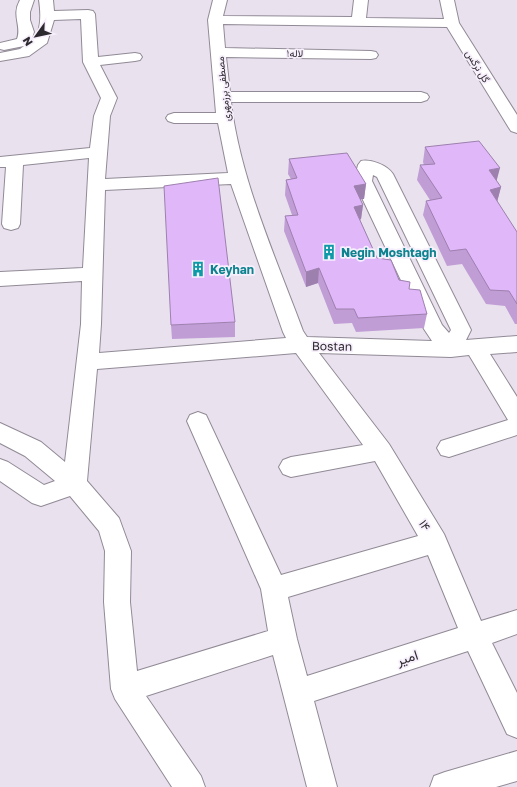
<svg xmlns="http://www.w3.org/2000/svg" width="517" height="787" font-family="'Golos Text',Vazirmatn,sans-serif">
<rect width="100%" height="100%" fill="#e9e2ee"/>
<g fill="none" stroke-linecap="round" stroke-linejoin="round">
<g stroke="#918a96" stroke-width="2">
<g id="street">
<path d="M20,0H34L30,12V20L34,32L31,41C42,33 41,13 39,0H53L54,11L88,10L93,11L95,14L98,57L135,53L140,54L142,57L140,60L135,61L100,65L117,98L110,116L105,179L228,173L218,123H174L168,121L166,118L168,115L174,113H216L208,20L213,0H227L223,16L352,17L354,0H368L366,18L444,19L440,0H454L459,23L517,115V133L511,131L509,128L447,27L223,24L225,48L371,51L376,52L378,55L376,58L371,59L226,57L230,92H421L427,94L429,97L427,100L421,102H231C240,179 276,258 303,331L307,337L432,341L424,329L354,181L358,165L361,161C371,159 387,165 393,174L471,330L466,340L517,336V352L490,354L517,397V435L449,457L441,455L437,448L441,441L508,420L469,355L451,357L319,353L389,444L444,534L481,621L517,610V634L492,643L517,693V738L507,734L468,651L314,701L337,787H307L273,655L146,696L201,776L205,787H172L115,699L111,689L104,602L105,551L99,531L70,496L41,506L32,503L0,481V459L8,462L44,485L55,481L25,456L0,443V423L41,442L65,462L81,324L82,281L0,286V272L83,268L89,158L23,165L20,224L18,228L11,230L4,228L2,224L6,167H0V157L90,148L94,116L101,98L83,62L81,19L54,20L47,43L29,56L0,61V53L20,49L24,46L4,50L0,49V43L17,39C22,25 11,16 20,0ZM373,175L377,177L451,330L449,333L442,325L372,181ZM231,184L283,332L286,338L99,353L101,324L105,190ZM296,353L363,445L291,457L283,460L279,467L283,474L291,477L375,461L418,536L281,575L206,415L198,412L190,415L187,421L261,589L268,631L137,671L130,602L131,551L119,518L87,481L97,369ZM428,555L458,628L307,676L297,639L288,597Z"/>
<polygon points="517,751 517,781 496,787 430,787 434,776 445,772"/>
</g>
</g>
<use href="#street" fill="#fff" fill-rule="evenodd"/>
</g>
<g fill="#c19dd6">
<polygon points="425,147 496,181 501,187 497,202 517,232 517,324 515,324 505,306 486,304 462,264 447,266 423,215 426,201 430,200 417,180 420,165 424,165 423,162"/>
<polygon points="289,159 366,184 364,199 360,199 363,205 361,219 360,220 377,258 409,289 427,314 424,328 356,332 352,323 334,324 318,283 306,287 284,231 285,216 292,215 285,195 286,180 291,179 288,174"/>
<polygon points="235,322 235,337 172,339 171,325"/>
</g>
<g fill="#9d80ae">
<polygon points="500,168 496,183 489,170"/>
<polygon points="366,184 364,199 353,200 354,186"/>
<polygon points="501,187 497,202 490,190"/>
<polygon points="363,205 361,219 352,222 354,207"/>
<polygon points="319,268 318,283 306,287 306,272"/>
</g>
<g fill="#e0b7f9" stroke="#9d80ae">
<polygon points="479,141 500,168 489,170 501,187 490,190 517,232 517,304 509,291 490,290 466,249 450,251 426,201 442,198 420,165 435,164 425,147"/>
<polygon points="347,153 366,184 354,186 363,205 354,207 377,258 391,260 399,280 410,282 409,289 420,290 427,314 358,318 354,309 336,309 319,268 306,272 285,216 298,215 286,180 297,178 289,159"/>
<polygon points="218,178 235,322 171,325 164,186"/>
</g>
<defs>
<g id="building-bare" transform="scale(1.2)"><path d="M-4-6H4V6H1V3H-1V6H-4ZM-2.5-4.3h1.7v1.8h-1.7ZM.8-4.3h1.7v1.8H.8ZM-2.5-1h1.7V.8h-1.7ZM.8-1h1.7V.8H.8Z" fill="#0f9aa8" stroke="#f7effc" stroke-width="2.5" paint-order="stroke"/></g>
</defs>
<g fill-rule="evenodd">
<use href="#building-bare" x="329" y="252"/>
<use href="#building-bare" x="198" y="269"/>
</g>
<g text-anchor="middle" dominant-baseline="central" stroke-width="3.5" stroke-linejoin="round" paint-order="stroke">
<g font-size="10" fill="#2d2a2f" stroke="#f7effc">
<text transform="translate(295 53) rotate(1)">لاله۱</text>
<text transform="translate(478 66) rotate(58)">گل نرگس</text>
<text transform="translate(223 89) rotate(-96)">مصطفی برزمهری</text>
</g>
<g font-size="12" font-weight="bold" fill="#0d838f" stroke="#f7effc" text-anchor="start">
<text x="341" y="252">Negin Moshtagh</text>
<text x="210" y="269">Keyhan</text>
</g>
<g font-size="12" fill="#2d2a2f" stroke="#f7effc">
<text transform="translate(332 346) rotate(1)">Bostan</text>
<text transform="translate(425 525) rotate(59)">۱۴</text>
</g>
<g font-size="14" fill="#2d2a2f" stroke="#f7effc">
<text transform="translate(407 657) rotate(-18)">امیر</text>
</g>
</g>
<g transform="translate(36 36) rotate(237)" stroke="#f7effc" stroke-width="3" paint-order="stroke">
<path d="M0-3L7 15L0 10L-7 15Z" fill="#2d2a2f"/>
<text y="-6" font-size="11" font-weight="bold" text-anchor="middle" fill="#2d2a2f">N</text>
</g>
</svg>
